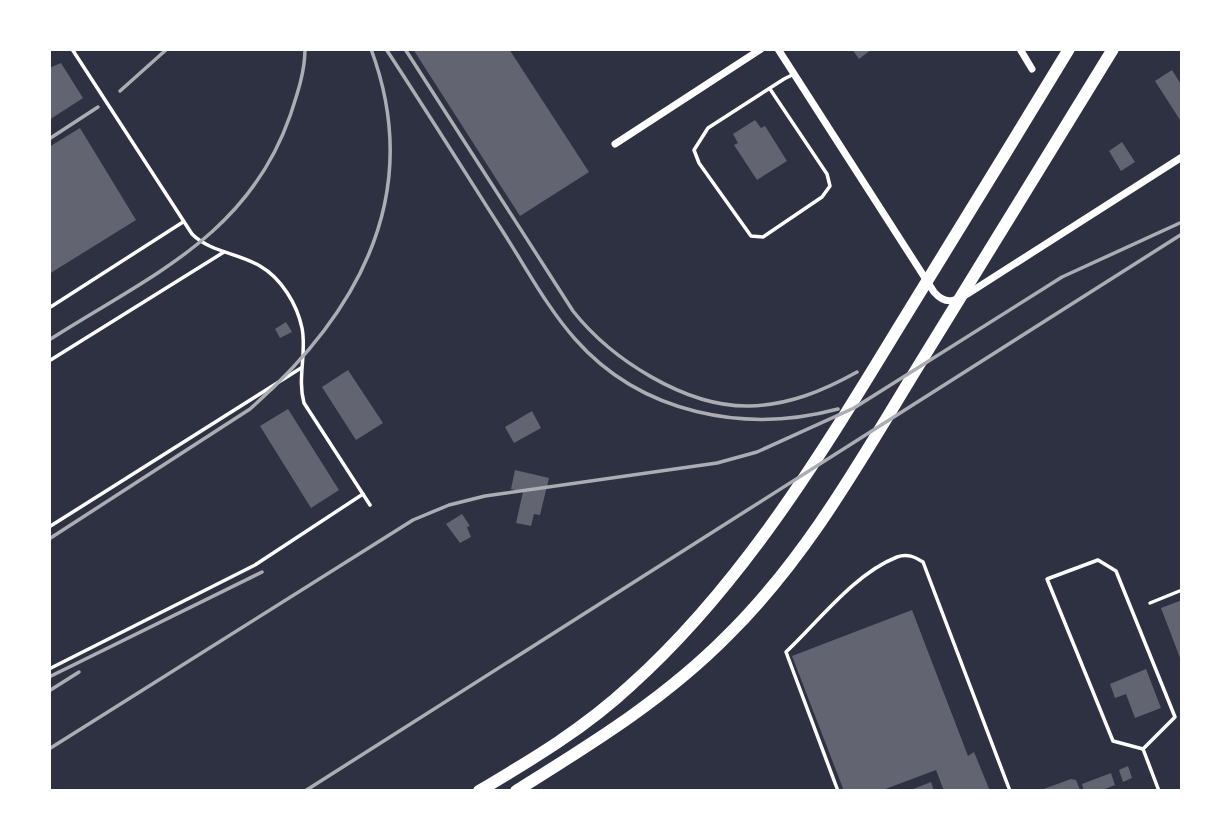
<svg xmlns="http://www.w3.org/2000/svg" width="1231" height="840" font-family="'Fira Sans',sans-serif">
<rect width="100%" height="100%" fill="#2d3142"/>
<g fill="#626471">
<polygon points="413,49 509,49 589,172 520,216"/>
<polygon points="852,49 872,49 859,59"/>
<polygon points="61,63 83,98 49,120 49,68"/>
<polygon points="1172,70 1182,86 1182,123 1155,81"/>
<polygon points="755,120 761,128 765,126 787,161 757,180 734,145 738,143 733,134"/>
<polygon points="80,128 136,220 49,274 49,147"/>
<polygon points="1122,142 1135,162 1121,171 1109,151"/>
<polygon points="286,322 292,332 280,338 275,329"/>
<polygon points="348,370 383,423 356,440 322,387"/>
<polygon points="288,409 339,490 311,508 260,426"/>
<polygon points="532,411 541,428 514,443 505,427"/>
<polygon points="515,470 549,478 540,515 534,514 531,526 516,523 523,492 511,489"/>
<polygon points="462,514 470,526 467,527 471,537 460,543 446,524"/>
<polygon points="1182,600 1182,663 1161,608"/>
<polygon points="912,610 968,756 974,752 990,791 944,791 936,770 880,791 844,791 792,656"/>
<polygon points="1146,669 1161,708 1135,718 1126,694 1115,698 1110,684"/>
<polygon points="1128,766 1132,778 1123,782 1119,770"/>
<polygon points="1111,773 1115,785 1100,791 1084,791 1082,784"/>
<polygon points="1071,779 1076,780 1080,790 1038,791"/>
<polygon points="931,782 934,791 908,791"/>
</g>
<g fill="none" stroke-linecap="round" stroke-linejoin="round">
<g stroke="#fff" stroke-width="3.5">
<path d="M72,49L192,234C210,252 238,253 260,266C281,278 297,304 302,328C307,353 297,378 304,403L370,505"/>
<polyline points="770,89 827,174 830,186 822,197 763,237 751,236 699,163 694,150 708,128 784,79 792,75"/>
<polyline points="49,308 183,222"/>
<polyline points="49,361 224,252"/>
<polyline points="49,527 301,368"/>
<polygon points="1098,560 1116,571 1175,717 1143,749 1113,741 1047,579"/>
<polyline points="1150,603 1182,590"/>
<polyline points="49,669 255,565 363,494"/>
<polyline points="1143,749 1159,791"/>
<path d="M838,791L786,652C819,621 854,574 897,557C907,553 915,557 923,562L1010,791"/>
</g>
<g stroke="#fff" stroke-width="7">
<path d="M778,49L934,292C946,306 956,301 969,293L1182,157"/>
<polyline points="1020,49 1032,69"/>
<polyline points="615,144 761,49"/>
</g>
<g stroke="#fff" stroke-width="12">
<path d="M479,791C533,759 585,728 631,685C741,586 821,455 897,330C955,236 1012,143 1069,49"/>
<path d="M516,791C591,744 665,699 728,635C805,559 858,465 914,373C981,265 1047,157 1113,49"/>
</g>
<g stroke="#abadb3" stroke-width="3.5">
<path d="M386,49C424,107 461,166 498,224C523,262 545,305 575,339C641,414 745,434 838,409"/>
<path d="M405,49L573,311C611,359 685,407 749,406C789,405 823,391 857,372"/>
<polyline points="120,91 167,49"/>
<polyline points="49,139 98,107"/>
<path d="M49,340C149,276 248,236 290,116C297,95 305,72 305,49"/>
<path d="M49,539L250,409C359,313 425,194 371,49"/>
<polyline points="49,677 262,572"/>
<polyline points="49,691 79,672"/>
<polyline points="49,749 413,520 449,505 485,496 717,463 757,452 854,408 1062,277 1182,222"/>
<polyline points="305,791 1182,234"/>
</g>
</g>
<rect width="1231" height="840" fill="none" stroke="#ffffff" stroke-width="102"/>
</svg>
